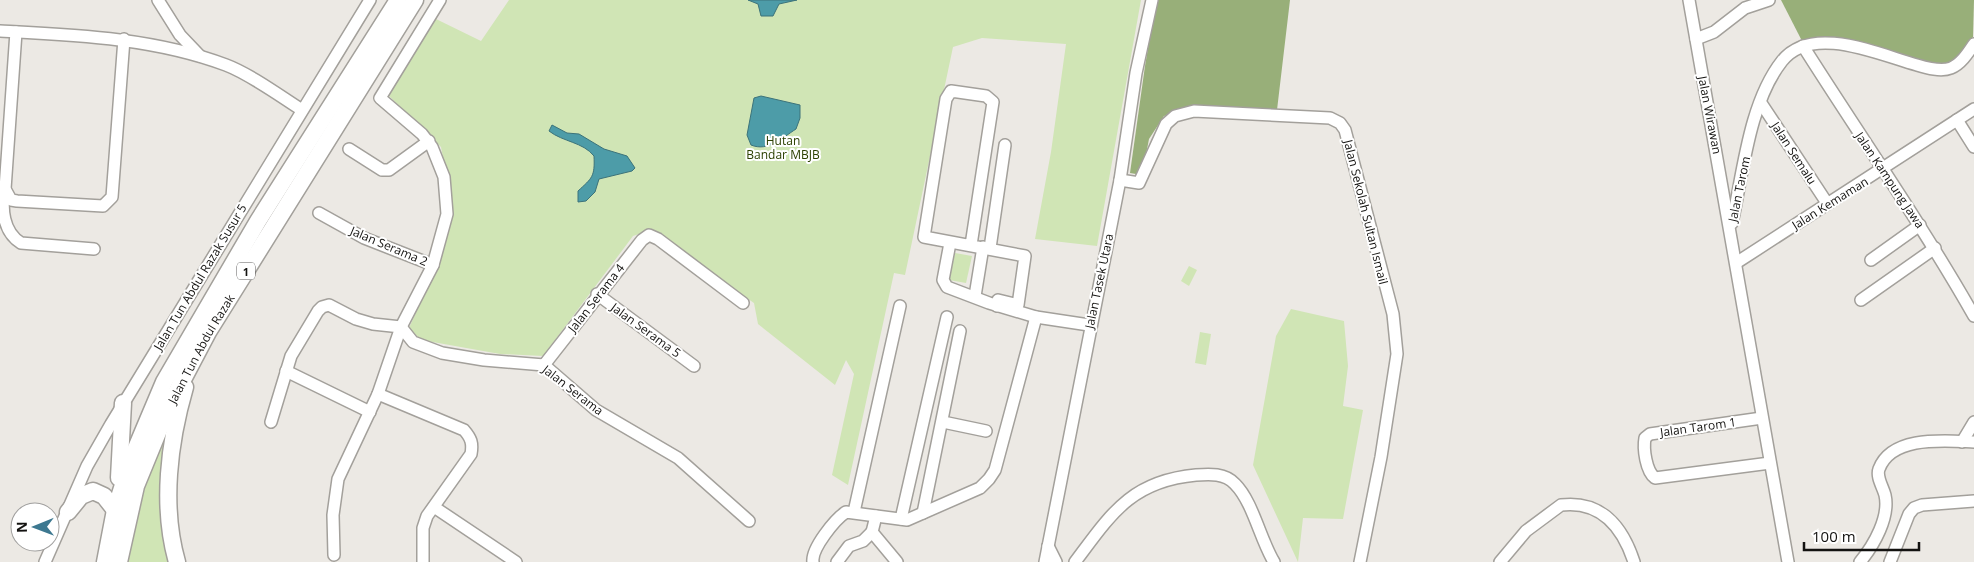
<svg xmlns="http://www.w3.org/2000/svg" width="1974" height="562" font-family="'Open Sans',sans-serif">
<rect width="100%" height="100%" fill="#ece9e4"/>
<g fill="#d0e5b5">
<polygon points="509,0 1141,0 1097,246 1035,239 1051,152 1066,44 982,38 953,47 905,275 894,273 848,485 832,475 854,374 846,360 835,385 758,324 754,303 648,231 633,236 543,356 500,354 427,341 418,337 409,328 433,274 448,185 441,147 386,93 436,19 481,41"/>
<polygon points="955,253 972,256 966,283 949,280"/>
<polygon points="1189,266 1197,270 1189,286 1181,281"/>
<polygon points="1291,309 1344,321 1348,366 1343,406 1363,410 1343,519 1303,518 1298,562 1253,465 1276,336"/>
<polygon points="1200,332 1211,334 1206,365 1195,363"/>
<polygon points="178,392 174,562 124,562 136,495"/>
</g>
<g fill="#98af79">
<polygon points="1158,0 1290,0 1277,110 1193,109 1164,116 1149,139 1142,175 1130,173 1145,66 1154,12"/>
<polygon points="1781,0 1974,0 1973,37 1956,60 1946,65 1928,64 1802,41"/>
</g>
<g fill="#4d9ca8" stroke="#3c737a">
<polygon points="748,0 797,0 779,4 773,16 761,16 758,4"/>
<path d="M761,96L800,105V118L796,129C782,138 768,152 751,145L747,135L754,98Z"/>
<path d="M552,125L567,133L579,134L604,149L627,156L635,168L632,171L599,179L595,192L586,201L578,202V191C592,178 595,177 594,156C583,142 563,142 549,131Z"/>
</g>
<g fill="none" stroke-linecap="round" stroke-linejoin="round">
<g stroke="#a3a09b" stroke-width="14">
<g id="minor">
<polyline points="158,0 180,35 200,56"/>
<polyline points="1689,0 1788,562"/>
<path d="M0,31C76,35 154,38 226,65C250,74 280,96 302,110"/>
<polyline points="16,32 5,189 11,200 17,201 103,206 112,197 124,39"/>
<polyline points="1696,39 1714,32 1745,8 1769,0"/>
<path d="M1803,46C1860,136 1921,223 1974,316"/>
<polyline points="1761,103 1827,203"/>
<polyline points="1957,120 1974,147"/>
<polyline points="349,149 382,170 389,170 429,141"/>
<polyline points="1120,180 1139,183 1166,124 1175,116 1194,111 1330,118 1340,123 1345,130 1393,314 1397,354 1381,457 1360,562"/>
<path d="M5,189C1,208 3,232 21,243L94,249"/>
<polyline points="319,213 364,238 433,265"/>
<path d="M1732,223C1743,173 1749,103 1782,61C1812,23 1880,55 1917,65C1927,68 1941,72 1951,68C1961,64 1968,53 1974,44"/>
<polyline points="950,243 943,280 947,287 989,303 1036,317 1089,325"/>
<polyline points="971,245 993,102 986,96 951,91 946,99 924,237 1025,256 1018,305 998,300 997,306"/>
<polyline points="990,248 1005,145"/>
<polyline points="1871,260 1920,225"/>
<polyline points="1736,263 1974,109"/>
<polyline points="597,294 694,366"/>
<polyline points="975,296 983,247"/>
<polyline points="1861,300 1935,248"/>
<polyline points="544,365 642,240 649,235 658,239 743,303"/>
<polyline points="286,371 370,412"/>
<path d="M378,394L464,430C471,438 473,443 471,454L427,516L423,528V562"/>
<path d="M1762,418L1650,434L1645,438C1643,449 1646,471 1655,478L1770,463"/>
<polyline points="271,422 291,356 318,311 322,307 329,305 356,319 373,324 401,327 413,342 442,353 484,360 544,365 596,410 678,458 749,521"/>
<polyline points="943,422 986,431"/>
<polyline points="1962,442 1974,422"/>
<polyline points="434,507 516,562"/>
<polyline points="854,512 900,306"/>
<polyline points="923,513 960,331"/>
<polyline points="876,516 872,532 897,562"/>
<polyline points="901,519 947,317"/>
<polyline points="1048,546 1056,562"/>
<polyline points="334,555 333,515 338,479 378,394 401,327 433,265 447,214 444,177 432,147 422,134 380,98 440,0"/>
<polyline points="45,562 87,466 111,424 370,0"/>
<path d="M813,562C811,549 835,519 846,512L907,520L980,488L989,479L995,470L1036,317"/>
<polyline points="837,562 849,546 863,541 872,532"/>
<polyline points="1045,562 1120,180 1136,73 1152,0"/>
<path d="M1075,562C1111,514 1131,481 1196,475C1210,474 1225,473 1235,484C1253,502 1260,539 1274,562"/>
<path d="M1500,562L1526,531L1561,505C1602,500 1623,528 1634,562"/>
<path d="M1860,562C1874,545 1890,517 1885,495C1883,487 1876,477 1879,469C1892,435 1945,441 1974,442"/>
<polyline points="1890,562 1909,514 1914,508 1922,505 1974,501"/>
</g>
</g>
<g stroke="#a3a09b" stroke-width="19">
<g id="highway">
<polyline points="119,478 123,403"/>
<polyline points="68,512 81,496 93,491 104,496 115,510"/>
<polyline points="105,562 115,510 131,460 164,382 258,221 398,0"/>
<path id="s1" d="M119,562L136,486L168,408L208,332L415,0"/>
<path d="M177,562C161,506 169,442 185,387"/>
</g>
</g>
<use href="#minor" stroke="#fff" stroke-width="11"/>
<use href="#highway" stroke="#fff" stroke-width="16"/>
</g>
<g text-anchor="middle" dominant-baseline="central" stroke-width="4" stroke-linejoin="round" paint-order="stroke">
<rect fill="#fff" stroke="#5a5958" stroke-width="1" x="237" y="262.5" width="18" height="17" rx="4"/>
<g font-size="11" font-weight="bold" fill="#131210">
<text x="246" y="271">1</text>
</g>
<g font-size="12" fill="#131210" stroke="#fff">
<text transform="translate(1710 115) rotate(79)">Jalan Wirawan</text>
<text transform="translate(1794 153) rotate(57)">Jalan Semalu</text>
<text transform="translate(1890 180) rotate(56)">Jalan Kampung Jawa</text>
<text transform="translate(1739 189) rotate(-78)">Jalan Tarom</text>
<text transform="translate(1830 203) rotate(-32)">Jalan Kemaman</text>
<text transform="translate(1366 212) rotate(76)">Jalan Sekolah Sultan Ismail</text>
<text transform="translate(389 246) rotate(23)">Jalan Serama 2</text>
<text transform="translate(200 277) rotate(-59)">Jalan Tun Abdul Razak Susur 5</text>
<text transform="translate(1099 281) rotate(-78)">Jalan Tasek Utara</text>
<text transform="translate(596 298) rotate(-52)">Jalan Serama 4</text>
<text transform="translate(646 330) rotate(36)">Jalan Serama 5</text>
<text stroke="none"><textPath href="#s1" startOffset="230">Jalan Tun Abdul Razak</textPath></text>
<text transform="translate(573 390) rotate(38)">Jalan Serama</text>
<text transform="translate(1698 427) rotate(-8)">Jalan Tarom 1</text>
</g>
<g font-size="12" fill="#2c4001" stroke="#fff">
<text x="783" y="140">Hutan<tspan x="783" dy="14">Bandar MBJB</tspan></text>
</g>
</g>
<g transform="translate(35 527) rotate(269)"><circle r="24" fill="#ffffff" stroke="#a1a09f"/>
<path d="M0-4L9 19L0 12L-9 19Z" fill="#3d7890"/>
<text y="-8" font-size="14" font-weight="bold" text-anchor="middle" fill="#131210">N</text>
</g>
<path d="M1804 542v8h115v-8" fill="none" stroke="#131210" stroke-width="2.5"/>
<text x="1812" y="542" font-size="15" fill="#131210" stroke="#ffffff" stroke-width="4" paint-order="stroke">100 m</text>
</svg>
